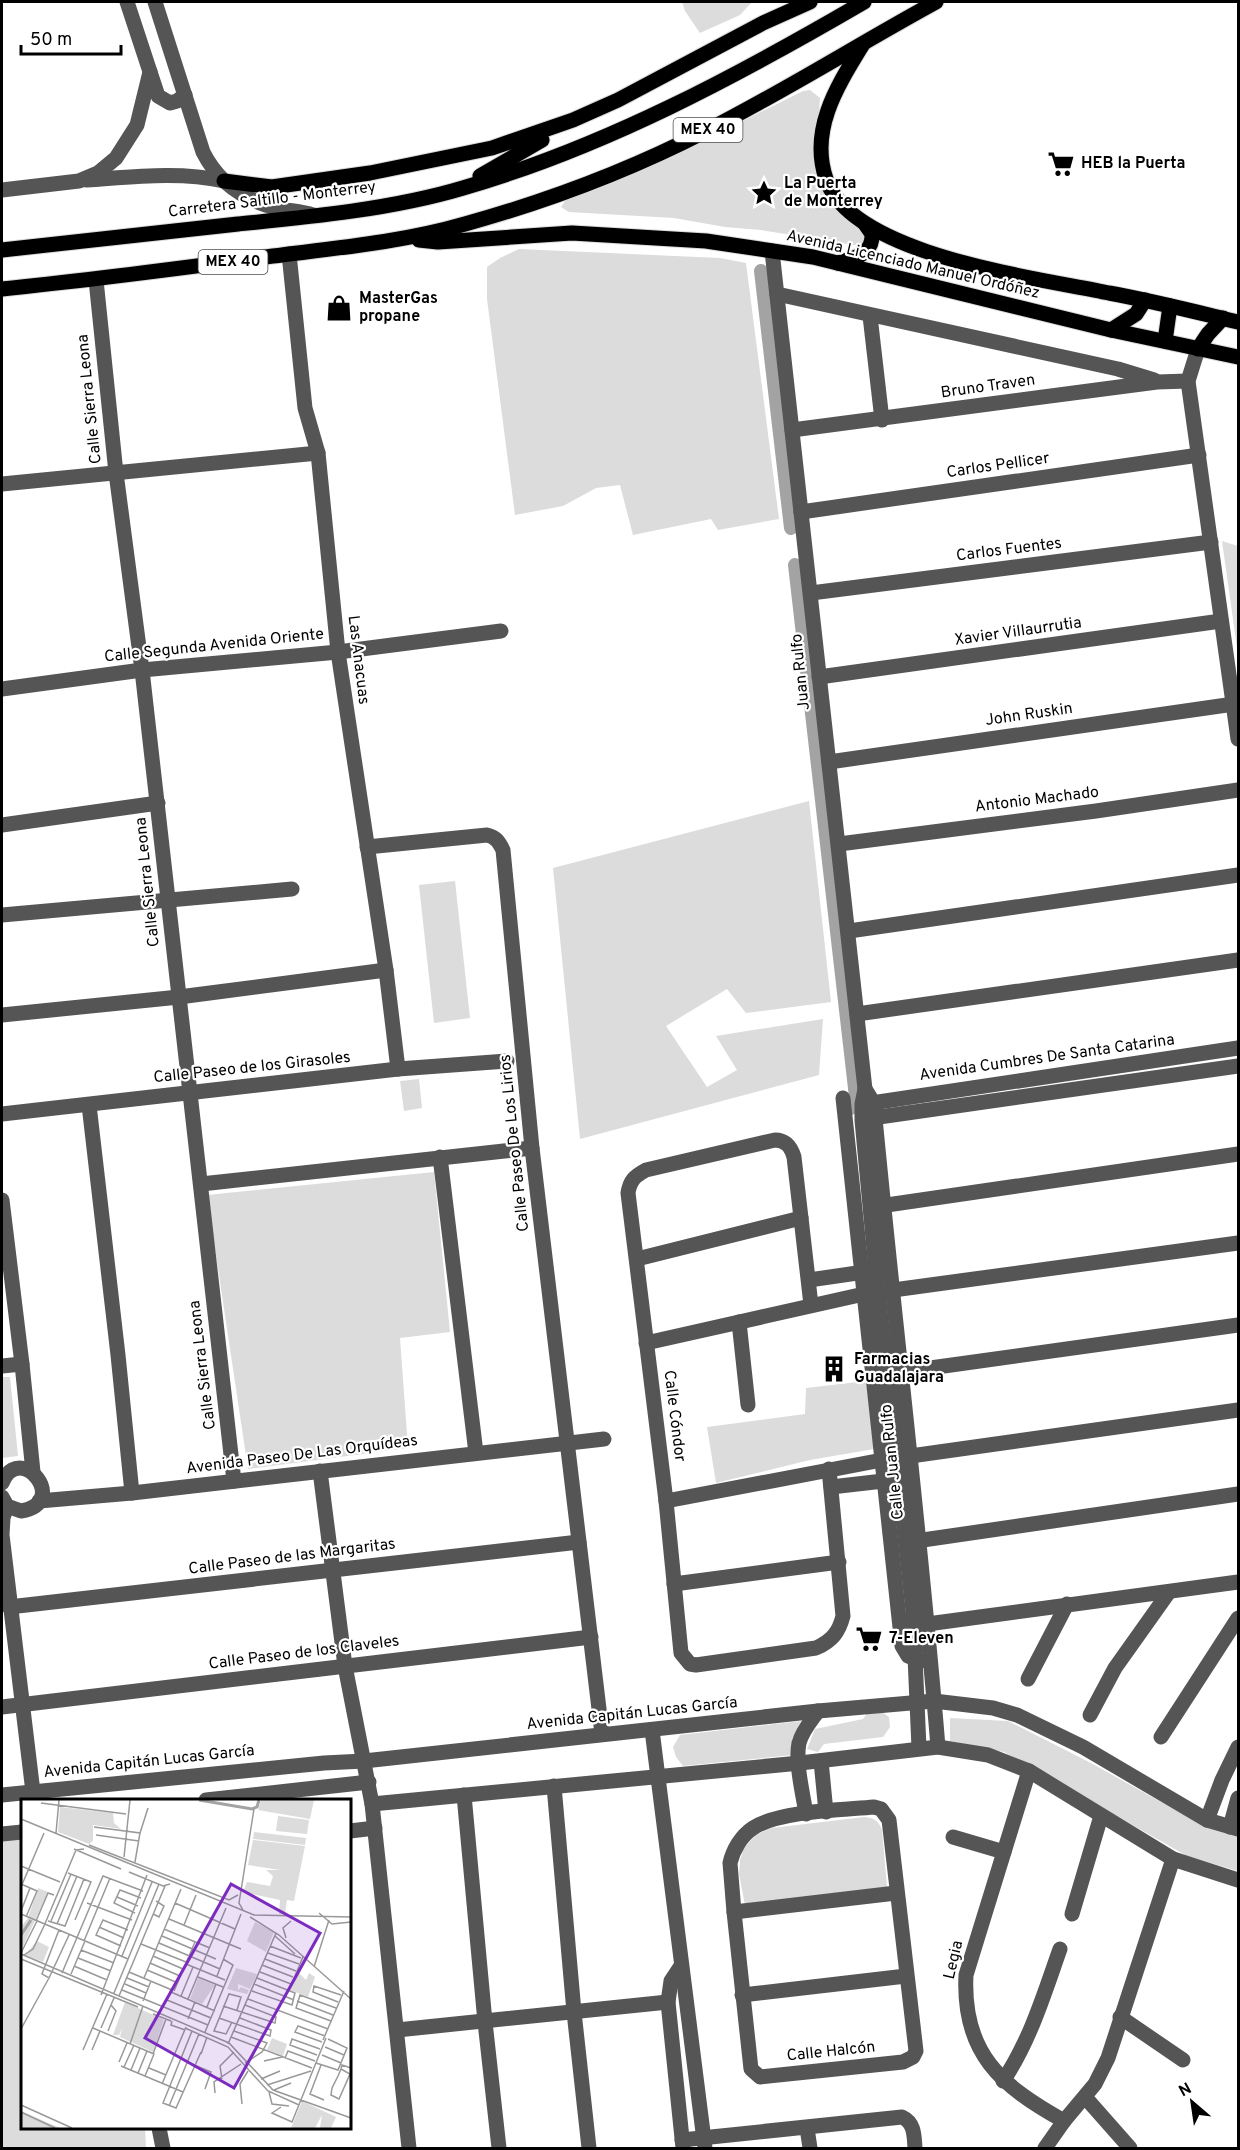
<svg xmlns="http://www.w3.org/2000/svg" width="1240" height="2150" font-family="Overpass,sans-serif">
<rect width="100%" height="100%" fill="#fff"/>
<g fill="#dcdcdc">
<polygon points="682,2 752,2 740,15 700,33 685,11"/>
<polygon points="810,90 820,98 816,157 869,231 869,241 861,246 761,230 725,227 674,218 569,212 561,207 567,198 663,161 803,91"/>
<polygon points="519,249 720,258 746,263 779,519 718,530 711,519 633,535 620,485 596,488 563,506 515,515 487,299 487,267 500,258"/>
<polygon points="1222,541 1238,546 1238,655"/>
<polygon points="809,801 831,1002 746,1013 727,989 666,1026 707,1087 737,1070 716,1036 823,1019 819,1075 580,1139 553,868"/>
<polygon points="455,881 470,1018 434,1023 419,885"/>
<polygon points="419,1079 422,1108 404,1111 400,1081"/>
<polygon points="434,1172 450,1332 400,1338 408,1448 248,1469 207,1195"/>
<polygon points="2,1377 10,1377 18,1456 2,1458"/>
<polygon points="866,1381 874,1449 810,1460 716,1483 707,1427 805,1414 806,1388"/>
<polygon points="868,1712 882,1712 889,1717 890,1727 883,1737 824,1744 818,1752 807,1749 815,1729 863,1719"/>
<polygon points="950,1718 1008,1721 1091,1763 1204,1826 1238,1836 1238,1871 1187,1856 1004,1752 950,1741"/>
<polygon points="801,1721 792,1739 793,1755 683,1766 676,1757 673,1747 680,1735"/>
<path d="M864,1817C874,1818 878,1820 882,1830L887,1887L745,1905L739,1874L740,1860L744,1848L757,1834L772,1828Z"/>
<polygon points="22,1836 22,2128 145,2128 146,2148 2,2148 2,1837"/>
</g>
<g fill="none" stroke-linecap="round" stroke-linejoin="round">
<g stroke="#a3a3a3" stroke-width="14">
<polyline points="761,271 791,528"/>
<polyline points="795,565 856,1097 851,1108"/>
</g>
<g stroke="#dbdbdb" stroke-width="17">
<g id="major">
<path d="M863,44C838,85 809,129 826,179C852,256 1039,278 1109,293C1153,301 1196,312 1238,322"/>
<polyline points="480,176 542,140"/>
<polyline points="224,181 272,187 370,173 492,148 573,120 618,100 763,23 810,2"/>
<polyline points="419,240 438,242 572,233 706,241 813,257 1111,330 1238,357"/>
<path d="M2,250C80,241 159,233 238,224C310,217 393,209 463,188C605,147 737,76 864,2"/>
<path d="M838,263C854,258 873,255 872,234L865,224"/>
<path d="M2,289C92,280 183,268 273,256C337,248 403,242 465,224C548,201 630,170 706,131C785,91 859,44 936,2"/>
<polyline points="1111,330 1136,314 1145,300"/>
<polyline points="1165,341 1170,306"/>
<polyline points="1198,349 1208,334 1223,318"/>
</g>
</g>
<g stroke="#555" stroke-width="15">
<polyline points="127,2 158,96 170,103 177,101 185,95"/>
<path d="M155,2L203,152C218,182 244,200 276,208C288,211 301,211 313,215"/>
<path d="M87,180C132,177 179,171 224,181"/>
<polyline points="2,190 79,181 98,173 116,158 137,125 150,72"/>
<polyline points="772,251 865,1089 862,1104 862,1120 878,1292 913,1611 919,1748"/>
<polyline points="289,254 305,408 318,453 338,652 386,970 398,1069"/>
<polyline points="96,280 116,473 142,670 234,1481"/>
<polyline points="777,294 1118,369 1154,380"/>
<polyline points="870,316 882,420"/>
<polyline points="1198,349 1188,381 1238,739"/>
<polyline points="792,430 1157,382 1188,381"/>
<polyline points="2,484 318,453"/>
<polyline points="801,512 1199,455"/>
<polyline points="811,593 1211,542"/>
<polyline points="819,677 1221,621"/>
<polyline points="2,689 142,670 338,652 501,631"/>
<polyline points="829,762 1234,704"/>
<polyline points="2,825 158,803"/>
<polyline points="839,844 1096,811 1238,790"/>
<path d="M367,847L487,835C496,837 499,842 503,850L532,1148L602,1734"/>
<polyline points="2,915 292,889"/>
<polyline points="849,931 1238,875"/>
<polyline points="857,1014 1238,960"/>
<polyline points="2,1015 179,997 386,970"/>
<path d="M865,1089L873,1102L875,1118C895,1328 921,1537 938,1747"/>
<polyline points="843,1098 902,1646 908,1656 921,1661"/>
<polyline points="865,1104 1238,1048"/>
<polyline points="89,1105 118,1355 132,1493"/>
<polyline points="2,1114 398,1069 507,1061"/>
<polyline points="865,1119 1238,1066"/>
<polyline points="440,1157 476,1453"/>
<polyline points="201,1184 532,1148"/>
<polyline points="2,1200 22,1364 33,1472"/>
<polyline points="873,1207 1238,1154"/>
<polyline points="637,1259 801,1218"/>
<polyline points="809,1280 871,1271"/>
<path d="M811,1305L794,1157C791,1147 786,1140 775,1140L646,1170C635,1176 630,1180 628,1193L666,1501L681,1653L690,1664L696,1665L816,1648C832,1641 839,1632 843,1616L829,1469"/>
<polyline points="739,1322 748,1405"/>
<polyline points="646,1343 864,1294 1238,1243"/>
<polyline points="2,1366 22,1364"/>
<polyline points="894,1373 1238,1325"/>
<polyline points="320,1471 345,1666 372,1804 409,2148"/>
<path d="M2,1483C20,1440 71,1503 21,1511L7,1506L2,1497"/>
<polyline points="831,1487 892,1480"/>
<polyline points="39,1501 132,1493 604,1439"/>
<polyline points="666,1501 882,1460 1238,1410"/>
<polyline points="7,1506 3,1518 2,1535 33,1792"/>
<polyline points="909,1542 1238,1494"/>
<polyline points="674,1584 839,1562"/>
<polyline points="9,1607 579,1542"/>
<polyline points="920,1625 1238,1582"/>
<polyline points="1028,1679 1067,1604"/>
<polyline points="2,1707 591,1637"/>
<polyline points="1090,1715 1115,1668 1169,1592"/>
<polyline points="652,1730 705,2148"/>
<polyline points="1161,1737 1238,1618"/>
<polyline points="821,1761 826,1812"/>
<path d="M1029,1771L966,1975C962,2053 1001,2086 1064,2121"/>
<polyline points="554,1786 574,2012 589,2148"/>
<polyline points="2,1795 324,1763 364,1761 818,1711 934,1701 993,1708 1017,1715 1083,1747 1207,1820 1238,1829"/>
<polyline points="464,1795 485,2022 499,2148"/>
<polyline points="206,1800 369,1782"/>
<polyline points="372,1804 800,1763 938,1747 988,1755 1029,1771 1173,1859 1238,1880"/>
<path d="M874,1807L881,1809L889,1820L916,2051L913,2057L903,2062L760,2077L751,2069L734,1912L730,1863C733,1850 741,1836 753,1828C779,1811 841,1810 874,1807Z"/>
<path d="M806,1814C803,1794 795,1763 799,1743C802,1731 811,1721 818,1711"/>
<polyline points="1207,1820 1222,1780 1238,1747"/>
<polyline points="1230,1827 1238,1798"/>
<polyline points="350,1831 375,1828"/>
<polyline points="2,1834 22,1832"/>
<polyline points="953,1837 1004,1852"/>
<polyline points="734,1912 896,1893"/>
<polyline points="1072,1914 1101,1816"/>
<polyline points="681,1966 671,1981 668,2002 683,2148"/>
<polyline points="742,1995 906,1976"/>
<polyline points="1120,2017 1183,2060"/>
<polyline points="397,2030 668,2002"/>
<path d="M1003,2081C1030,2041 1044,1994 1060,1949"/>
<polyline points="1085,2097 1130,2148"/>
<polyline points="159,2128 163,2148"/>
<polyline points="807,2128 810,2148"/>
<path d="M682,2140L902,2117C915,2123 914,2136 915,2148"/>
<polyline points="1045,2148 1064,2121 1095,2084 1108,2058 1173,1859"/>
</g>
<use href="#major" stroke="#000" stroke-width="15"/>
</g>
<defs>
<g id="supermarket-bare" transform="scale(2.07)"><path d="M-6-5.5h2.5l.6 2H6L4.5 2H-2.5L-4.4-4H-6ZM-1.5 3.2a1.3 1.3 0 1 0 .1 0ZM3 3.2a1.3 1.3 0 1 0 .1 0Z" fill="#000" stroke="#fff" stroke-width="2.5" paint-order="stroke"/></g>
<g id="sight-bare" transform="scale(2.07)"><path d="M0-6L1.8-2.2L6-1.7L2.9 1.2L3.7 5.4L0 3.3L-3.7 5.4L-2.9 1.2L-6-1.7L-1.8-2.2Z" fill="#000" stroke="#fff" stroke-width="2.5" paint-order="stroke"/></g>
<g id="shop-bare" transform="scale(2.07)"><path d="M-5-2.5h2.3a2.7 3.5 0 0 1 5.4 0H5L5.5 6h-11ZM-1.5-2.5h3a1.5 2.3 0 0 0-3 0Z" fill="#000" stroke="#fff" stroke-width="2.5" paint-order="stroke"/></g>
<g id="building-bare" transform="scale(2.07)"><path d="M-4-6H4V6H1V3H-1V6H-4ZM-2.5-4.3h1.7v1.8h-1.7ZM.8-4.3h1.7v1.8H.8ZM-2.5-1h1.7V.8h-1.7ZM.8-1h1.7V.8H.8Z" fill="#000" stroke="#fff" stroke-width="2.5" paint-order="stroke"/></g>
</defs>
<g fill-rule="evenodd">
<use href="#supermarket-bare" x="1061" y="164"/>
<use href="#sight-bare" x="764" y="193"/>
<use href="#shop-bare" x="339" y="308"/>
<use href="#building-bare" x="834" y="1369"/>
<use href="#supermarket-bare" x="869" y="1639"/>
</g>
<g text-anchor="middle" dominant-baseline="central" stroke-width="4.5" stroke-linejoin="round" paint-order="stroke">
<g fill="#fff" stroke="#4c4c4c" stroke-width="1.5">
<rect x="673.5" y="118" width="69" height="24" rx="4.5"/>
<rect x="198.5" y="250" width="69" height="24" rx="4.5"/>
</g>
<g font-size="15" font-weight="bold" fill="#000">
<text x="708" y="130">MEX 40</text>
<text x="233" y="262">MEX 40</text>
</g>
<g font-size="16" font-weight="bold" fill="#000" stroke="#fff" text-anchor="start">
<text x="1081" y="164">HEB la Puerta</text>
<text x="784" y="184">La Puerta<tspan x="784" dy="18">de Monterrey</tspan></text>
<text x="359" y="299">MasterGas<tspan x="359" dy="18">propane</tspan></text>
<text x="854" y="1360">Farmacias<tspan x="854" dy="18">Guadalajara</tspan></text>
<text x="889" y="1639">7-Eleven</text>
</g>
<g font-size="16" fill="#000" stroke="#fff">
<text transform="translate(272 200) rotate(-7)">Carretera Saltillo - Monterrey</text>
<text transform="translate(913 265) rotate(13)">Avenida Licenciado Manuel Ordóñez</text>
<text transform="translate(988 387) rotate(-8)">Bruno Traven</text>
<text transform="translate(90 399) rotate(-96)">Calle Sierra Leona</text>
<text transform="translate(998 466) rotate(-8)">Carlos Pellicer</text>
<text transform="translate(1009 550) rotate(-7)">Carlos Fuentes</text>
<text transform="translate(1018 632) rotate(-8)">Xavier Villaurrutia</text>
<text transform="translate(214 646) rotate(-6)">Calle Segunda Avenida Oriente</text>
<text transform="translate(358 660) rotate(83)">Las Anacuas</text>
<text transform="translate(801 672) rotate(-96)">Juan Rulfo</text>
<text transform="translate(1029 715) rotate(-8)">John Ruskin</text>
<text transform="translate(1037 800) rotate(-7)">Antonio Machado</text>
<text transform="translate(148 882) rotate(-96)">Calle Sierra Leona</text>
<text transform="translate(1047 1058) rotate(-8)">Avenida Cumbres De Santa Catarina</text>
<text transform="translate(252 1068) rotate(-6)">Calle Paseo de los Girasoles</text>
<text transform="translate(515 1143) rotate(-96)">Calle Paseo De Los Lirios</text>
<text transform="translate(203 1365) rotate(-97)">Calle Sierra Leona</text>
<text transform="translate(674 1416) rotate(83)">Calle Cóndor</text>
<text transform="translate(302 1455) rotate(-7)">Avenida Paseo De Las Orquídeas</text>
<text transform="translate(893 1462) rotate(-96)">Calle Juan Rulfo</text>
<text transform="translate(292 1557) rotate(-7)">Calle Paseo de las Margaritas</text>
<text transform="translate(304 1653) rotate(-7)">Calle Paseo de los Claveles</text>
<text transform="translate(632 1714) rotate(-6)">Avenida Capitán Lucas García</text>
<text transform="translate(149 1762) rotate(-6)">Avenida Capitán Lucas García</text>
<text transform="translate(954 1960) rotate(-77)">Legia</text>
<text transform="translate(831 2052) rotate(-6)">Calle Halcón</text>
</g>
</g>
<g transform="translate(21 1799)">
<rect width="330" height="330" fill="#fff"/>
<path d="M240,1H293L289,20L237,11ZM39,8L92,14L93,24L100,30L72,26V42L68,45L37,33ZM257,17L288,21L286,35L255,32ZM233,33L285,39L284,46L232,40ZM232,41L284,47L273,102L266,101L264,115H258L259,101L222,93L226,83L249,87L252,77L245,71H259L227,66ZM17,89L27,93L0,152V128L7,119ZM234,123L253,133L245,153L226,142ZM16,142L28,148L22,163L4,156ZM215,169L236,175L229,190L217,185V191L220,188L228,191L226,195L206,190ZM276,172L285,181L288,174L294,178L287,198L269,191ZM177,179L194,186L181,205L169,200ZM104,203L143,221L132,253L99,238L101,229L98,236H92ZM251,239L266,245L262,257L246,251ZM281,302L315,318L310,329H299L301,316L294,329H270ZM0,312L39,329H40H0Z" fill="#dcdcdc"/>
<path fill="none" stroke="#a3a3a3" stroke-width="3" d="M178,1L231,10L236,8L238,1M0,136L10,121"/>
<path fill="none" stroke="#999" stroke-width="1.5" d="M20,4L105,15M0,20L233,116L330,118M73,28L119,34L114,63M35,34L38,1M119,34L127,9M75,36L118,42M68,46L208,101L217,96M53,50L100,70M103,58L109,1M0,67L39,83M108,73L142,87L149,85M47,74L70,83L54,121M0,85L16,92L5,118M0,88L23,34M96,98L117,107M66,104L111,121M154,104L214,130M222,111L218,104L233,10M0,112L9,89M114,114L93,104L99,91L120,99M298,114L311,125L330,123M0,115L107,160M132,115L138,118L143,107L135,102M229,118L258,136L330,200M148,120L220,150M15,122L27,94L33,96M27,122L44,127L63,80M30,122L50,75M36,125L56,77M163,126L175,96M78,128L103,139M143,130L189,149M38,131L21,175L28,179L48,136M141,137L195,160M254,137L274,155M265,139L262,129L270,122M63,142L89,79M138,144L199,170M120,145L165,163M100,147L75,136L82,121L107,131M249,147L280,159M60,151L93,164M0,154L16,122M247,154L278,165M0,155L208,244L252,291L330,319M3,156L12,150L23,127L55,51L63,50M101,157L131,83M132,157L162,170M57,159L90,172M0,160L117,208M244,160L275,172M129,164L159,177M165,165L204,181M241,166L272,178M53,167L86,181M293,168L308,121M126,171L157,184M108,173L151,191M239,173L270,185M41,174L82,77L122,92M50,175L64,142M196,177L220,115M177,178L202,188M106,179L128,188M123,179L160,90M104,185L125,194M233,185L273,201M101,191L187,226M268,191L282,158M153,192L174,143M231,192L271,206L274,194L236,179M150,193L194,212M93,194L138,85M80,196L126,76M98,197L144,87M160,197L172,168M167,200L205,109M227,200L307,230M146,201L190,219M122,202L130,182M276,202L312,216M317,203L292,193L293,187L320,196M202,207L254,224L255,218L224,206M186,208L195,185M132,215L150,222M198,219L249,237L250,231L219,219M167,220L174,203M151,222L150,226L164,231M310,222L275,209L279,196L315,209M211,223L205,235L193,232L208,195L220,198L216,211M72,229L133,255L124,277M80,229L93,199M164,229L207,248L247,292L278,306M0,230L28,179M87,232L95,212L90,206M171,232L142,304L155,309L180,253M213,232L246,244L241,253L224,264M184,233L212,166L202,160M210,238L291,269M302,241L323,192M301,243L274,233L277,227L304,237M109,245L122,207M207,245L255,134M304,248L323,256M62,251L86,195M71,251L79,232M132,255L145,220M180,255L186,238M296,256L269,246L271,240L299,250M301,256L320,264M264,259L267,252L294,262M243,262L261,258M98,263L106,244M295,264L317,271L326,249L307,240M173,266L190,273L184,290M300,266L289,295L303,301M100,267L162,293M103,268L113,246M128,269L145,276M320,270L329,275L318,300L310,296L311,289L317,277L320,270L321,266L330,269M110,271L119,249M117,274L126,252M201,280L199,267L213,253M240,280L259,272M141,285L165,228M246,286L290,272M253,291L270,284M248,293L251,305L268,307M194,294L193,283L220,265M221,305L219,285L227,272M0,306L51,329M148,307L178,235M260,308L251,314L271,323L305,239M0,313L34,329"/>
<path fill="#7b2cbf" fill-opacity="0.15" stroke="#7b2cbf" stroke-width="3" d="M210,85L299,134L213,289L124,239Z"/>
<rect width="330" height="330" fill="none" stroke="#000" stroke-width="3"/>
</g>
<rect width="1240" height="2150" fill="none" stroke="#000000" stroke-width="6"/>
<g transform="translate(1192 2102) rotate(331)" stroke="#ffffff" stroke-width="4.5" paint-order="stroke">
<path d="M0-4.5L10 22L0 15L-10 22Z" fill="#000000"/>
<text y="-9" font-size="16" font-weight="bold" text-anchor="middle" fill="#000000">N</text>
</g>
<path d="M21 45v9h100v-9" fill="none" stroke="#000000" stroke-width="3"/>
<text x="30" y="45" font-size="18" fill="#000000" stroke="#ffffff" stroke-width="4.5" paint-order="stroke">50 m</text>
</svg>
